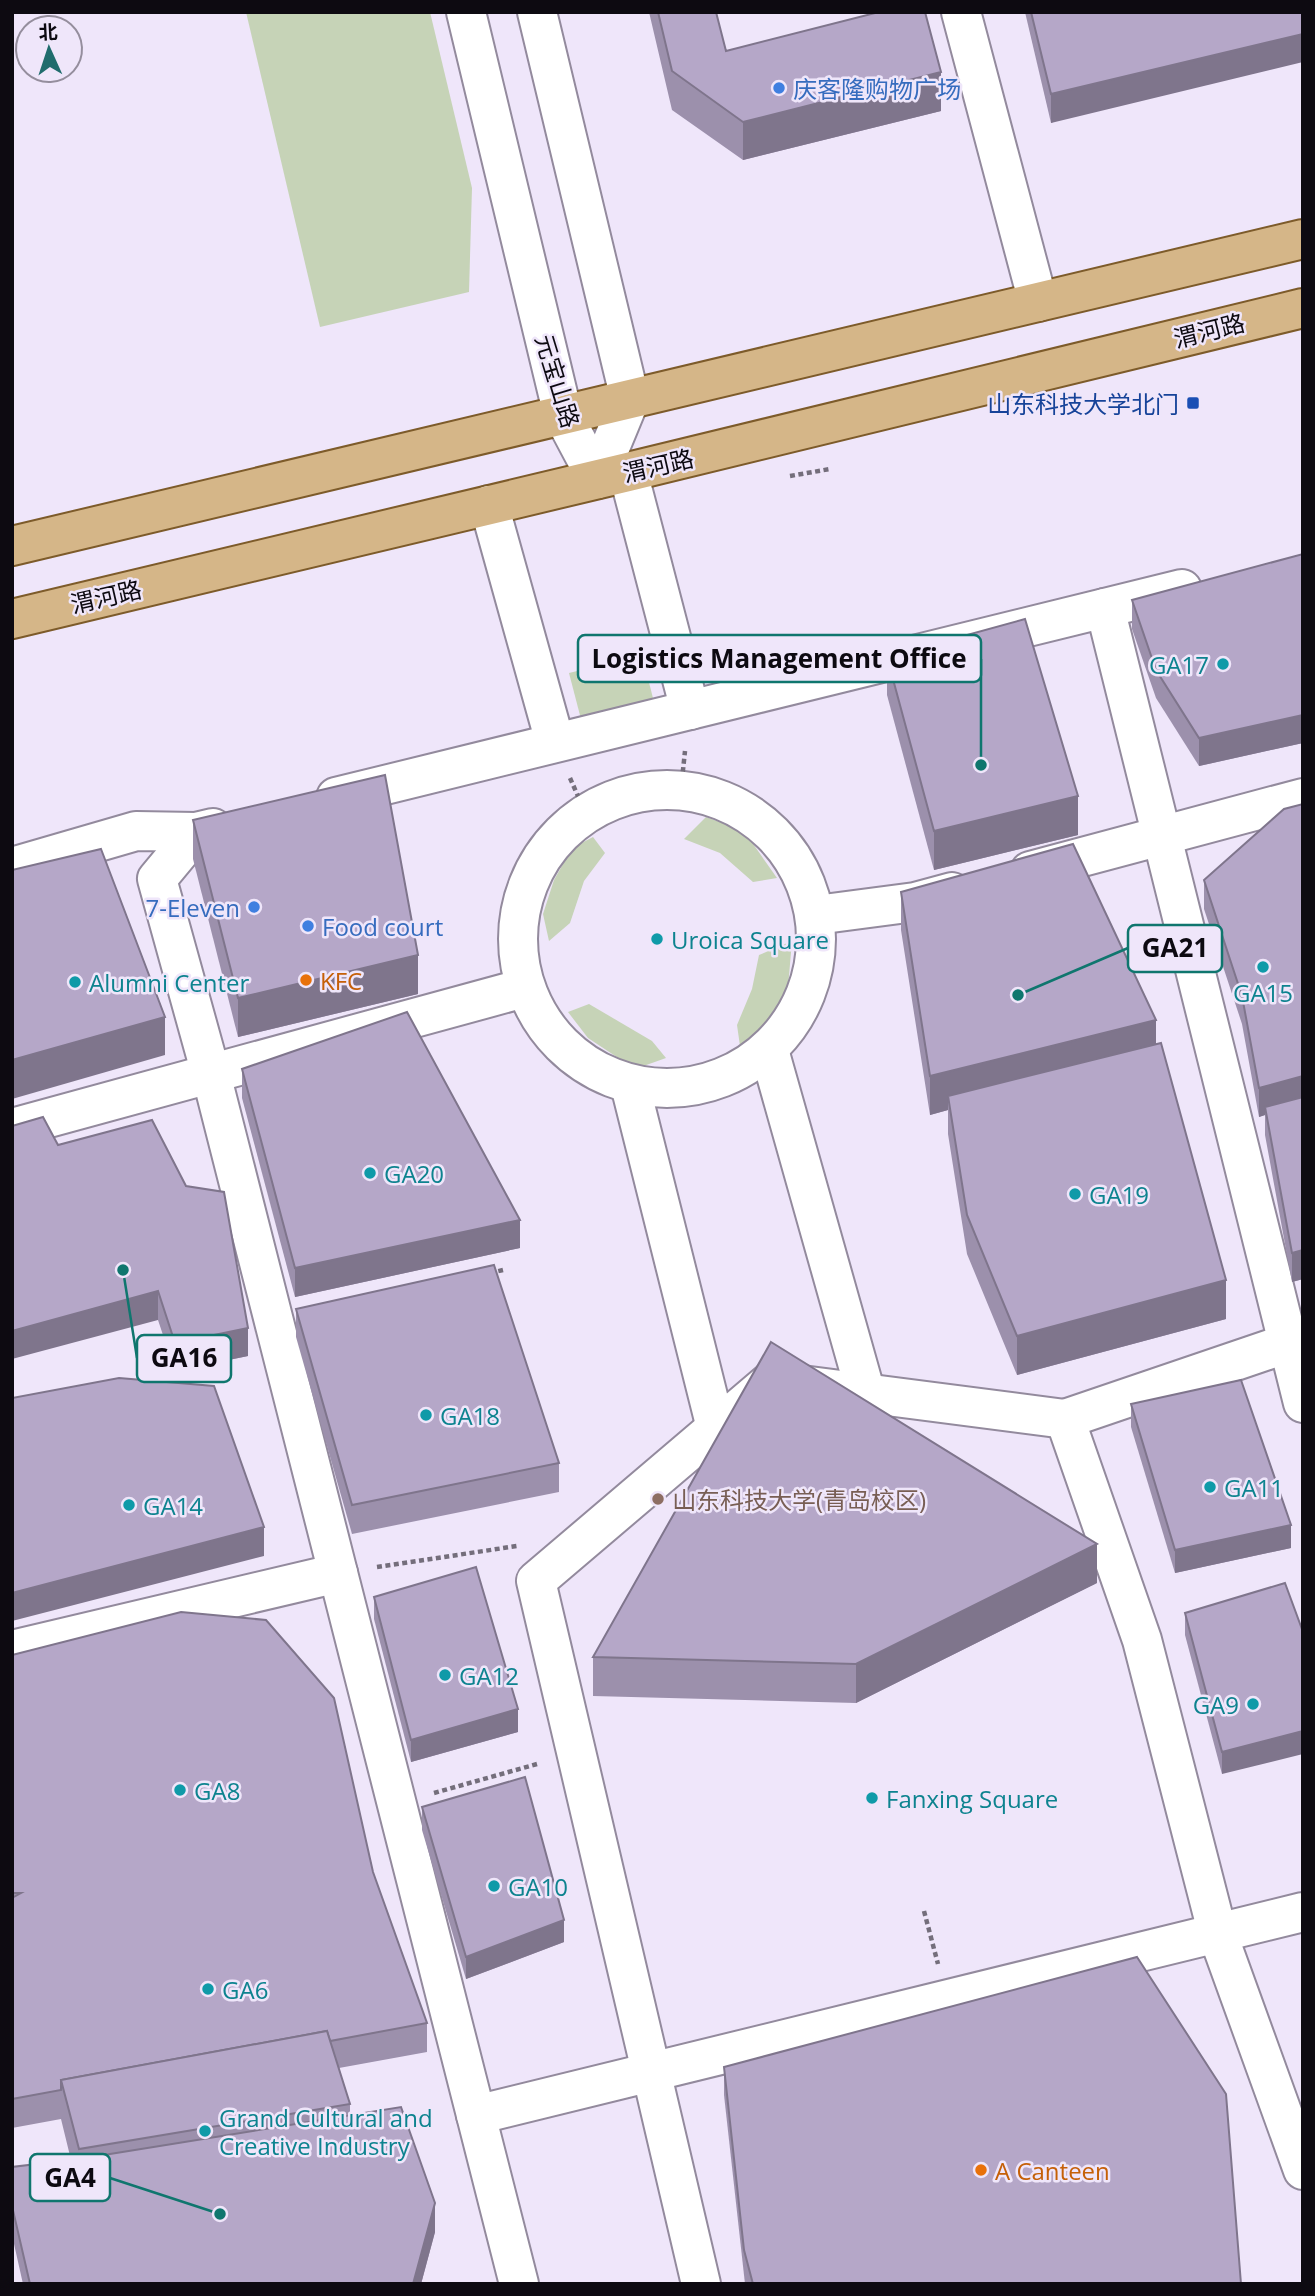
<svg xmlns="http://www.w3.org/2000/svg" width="1315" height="2296" font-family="'Open Sans','Noto Sans SC',sans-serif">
<rect width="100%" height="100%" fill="#efe6fa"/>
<g fill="#c6d3b7">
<polygon points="246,12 430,12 472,188 469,292 320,327"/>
<polygon points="642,655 655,706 582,723 569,673"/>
<polygon points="706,817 744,831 777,878 753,882 720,853 684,839"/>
<polygon points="593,837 605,853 584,881 570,923 549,941 543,914 554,880 572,848"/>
<polygon points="792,941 787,999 774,1020 740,1046 737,1025 752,989 759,955"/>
<polygon points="589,1004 652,1041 666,1058 635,1069 588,1038 568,1012"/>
</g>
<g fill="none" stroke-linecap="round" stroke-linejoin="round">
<g stroke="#938a9d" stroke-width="42">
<g id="minor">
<polyline points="466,12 563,415 597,479"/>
<polyline points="537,12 630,399 597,479"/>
<polyline points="961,12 1038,302"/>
<polyline points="628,472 690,710"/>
<polyline points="489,505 555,742"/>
<polyline points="1105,608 1303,1403"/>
<circle cx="667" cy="939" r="149"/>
<polyline points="336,797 1182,589"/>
<polyline points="196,832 157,879 211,1074 519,2284"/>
<polyline points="12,867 136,831 196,832 213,828"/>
<polyline points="1030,871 1303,798"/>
<polyline points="816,915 915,902 952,892"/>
<polyline points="769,1050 866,1394"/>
<polyline points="630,1085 716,1428"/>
<polyline points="12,1128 524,988"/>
<polyline points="1065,1419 1303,1338"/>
<polyline points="12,1650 338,1573"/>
<polyline points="476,2115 1303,1912"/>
<polyline points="701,2284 536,1581 771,1381 1065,1419 1142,1640 1218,1935 1303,2170"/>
</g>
</g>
<g stroke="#7d5b2a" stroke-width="42">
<g id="major">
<polyline points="12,546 1303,239"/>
<polyline points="12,619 628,472 1303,308"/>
</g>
</g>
<g stroke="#746e7b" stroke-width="4.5" stroke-dasharray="5 3.5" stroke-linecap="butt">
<polyline points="790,476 830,469"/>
<polyline points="570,778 585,812"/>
<polyline points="681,789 685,751"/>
<polyline points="490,1273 503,1270"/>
<polyline points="377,1567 517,1546"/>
<polyline points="434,1793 537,1764"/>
<polyline points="924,1911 938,1964"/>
</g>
<use href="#minor" stroke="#fff" stroke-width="38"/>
<use href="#major" stroke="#d5b688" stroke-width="38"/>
</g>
<g fill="#9c90ac">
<polygon points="649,12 716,12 726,51 941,111 743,160 672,110"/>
<polygon points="1025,12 1303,12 1051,123"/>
<polygon points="1303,554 1303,743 1199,766 1156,698 1132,629 1132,600"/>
<polygon points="887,657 1078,835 934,870 887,695"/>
<polygon points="1303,804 1303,1279 1292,1282 1265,1135 1265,1115 1259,1117 1242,1024 1204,909 1204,880"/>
<polygon points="193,820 418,994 238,1037 193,859"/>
<polygon points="901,892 1156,1044 1226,1319 1017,1375 967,1254 948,1134 948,1110 930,1115 901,930"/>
<polygon points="242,1069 520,1248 295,1297 242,1098"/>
<polygon points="58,1145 248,1356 175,1371 158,1320"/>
<polygon points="296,1309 559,1463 559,1492 352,1534 296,1337"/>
<polygon points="1131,1404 1291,1548 1175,1573 1131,1427"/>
<polygon points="1097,1583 856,1703 593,1696 593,1657"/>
<polygon points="1285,1583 1222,1774 1185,1635 1185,1613"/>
<polygon points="374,1597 518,1732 411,1762 374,1619"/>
<polygon points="12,1655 373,1872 427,2023 427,2052 339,2068 350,2104 350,2115 435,2232 421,2284 23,2284 12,2235 12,2167 71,2160 61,2119 12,2128"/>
<polygon points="422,1807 564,1942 466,1979 422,1830"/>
<polygon points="724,2067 1241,2284 745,2284 724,2095"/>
</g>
<g fill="#7f758c">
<polygon points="1303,34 1303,62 1051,123 1051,94"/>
<polygon points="941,72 941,111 743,160 743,122"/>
<polygon points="1303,715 1303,743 1199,766 1199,738"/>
<polygon points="1078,796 1078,835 934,870 934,831"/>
<polygon points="418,955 418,994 238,1037 238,998"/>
<polygon points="165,1017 165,1055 12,1099 12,1060"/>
<polygon points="1156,1020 1156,1059 948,1096 948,1110 930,1115 930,1076"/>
<polygon points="1303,1076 1303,1104 1265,1107 1265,1115 1259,1117 1259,1088"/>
<polygon points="520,1220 520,1248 295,1297 295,1268"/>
<polygon points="1303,1250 1303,1279 1292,1282 1292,1253"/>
<polygon points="1226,1280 1226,1319 1017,1375 1017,1336"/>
<polygon points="158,1291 158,1320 12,1359 12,1331"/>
<polygon points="248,1328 248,1356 175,1371 175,1343"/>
<polygon points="1291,1525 1291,1548 1175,1573 1175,1550"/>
<polygon points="264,1527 264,1556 12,1621 12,1593"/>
<polygon points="1097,1544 1097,1583 856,1703 856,1664"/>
<polygon points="518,1709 518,1732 411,1762 411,1740"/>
<polygon points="1303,1731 1303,1754 1222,1774 1222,1752"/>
<polygon points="564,1920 564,1942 466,1979 466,1957"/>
<polygon points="435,2203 435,2232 421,2284 413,2284"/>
</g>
<g fill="#b5a7c8" stroke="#7f758c" stroke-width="2">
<polygon points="658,12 716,12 726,51 879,12 925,12 941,72 743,122 672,71"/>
<polygon points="1031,12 1303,12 1303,34 1051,94"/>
<polygon points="1303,554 1303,715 1199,738 1156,670 1132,600"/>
<polygon points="1025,619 1078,796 934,831 887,657"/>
<polygon points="385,775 418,955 238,998 193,820"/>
<polygon points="1303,804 1303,1076 1259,1088 1242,996 1204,880 1284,809"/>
<polygon points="1073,844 1156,1020 930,1076 901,892"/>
<polygon points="101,849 165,1017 12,1060 12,870"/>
<polygon points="407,1012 520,1220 295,1268 242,1069"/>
<polygon points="1161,1043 1226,1280 1017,1336 967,1215 948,1096"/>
<polygon points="1303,1097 1303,1250 1292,1253 1265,1107"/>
<polygon points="43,1117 58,1145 152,1120 186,1186 224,1192 248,1328 175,1343 158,1291 12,1331 12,1126"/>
<polygon points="494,1265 559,1463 352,1505 296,1309"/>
<polygon points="771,1342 1097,1544 856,1664 593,1657"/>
<polygon points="119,1378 214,1386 264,1527 12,1593 12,1398"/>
<polygon points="1241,1380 1291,1525 1175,1550 1131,1404"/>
<polygon points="476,1567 518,1709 411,1740 374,1597"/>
<polygon points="1285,1583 1303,1632 1303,1731 1222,1752 1185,1613"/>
<polygon points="181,1612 266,1620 334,1698 373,1872 427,2023 330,2041 327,2031 61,2080 61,2090 12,2099 12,1898 21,1893 12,1893 12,1655"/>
<polygon points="525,1777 564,1920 466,1957 422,1807"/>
<polygon points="1137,1957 1226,2094 1241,2284 753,2284 744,2250 724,2067"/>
<polygon points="327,2031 350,2104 79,2149 61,2080"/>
<polygon points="401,2107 435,2203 413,2284 30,2284 12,2206 12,2167 79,2159"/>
</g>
<g fill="#3f7fe0" stroke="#efe6fa" stroke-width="2.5">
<circle cx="779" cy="88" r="7"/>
<circle cx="254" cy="907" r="7"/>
<circle cx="308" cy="926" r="7"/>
</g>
<rect fill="#1a4fb4" stroke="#efe6fa" stroke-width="2.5" x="1186" y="396" width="14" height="14" rx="3.5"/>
<g fill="#0f9aa8" stroke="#efe6fa" stroke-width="2.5">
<circle cx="1223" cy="664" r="7"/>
<circle cx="657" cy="939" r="7"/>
<circle cx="1263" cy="967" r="7"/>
<circle cx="75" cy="982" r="7"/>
<circle cx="370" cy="1173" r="7"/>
<circle cx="1075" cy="1194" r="7"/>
<circle cx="426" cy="1415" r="7"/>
<circle cx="1210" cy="1487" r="7"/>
<circle cx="129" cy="1505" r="7"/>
<circle cx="445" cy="1675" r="7"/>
<circle cx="1253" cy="1704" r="7"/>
<circle cx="180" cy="1790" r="7"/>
<circle cx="872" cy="1798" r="7"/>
<circle cx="494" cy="1886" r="7"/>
<circle cx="208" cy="1989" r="7"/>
<circle cx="205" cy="2131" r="7"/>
</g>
<g fill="#e8710a" stroke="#efe6fa" stroke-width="2.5">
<circle cx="306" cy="980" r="7"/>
<circle cx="981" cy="2170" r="7"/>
</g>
<circle fill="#8d6e63" stroke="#efe6fa" stroke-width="2.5" cx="658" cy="1499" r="7"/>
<g text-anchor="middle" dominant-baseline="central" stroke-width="5" stroke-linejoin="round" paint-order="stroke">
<g font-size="24" fill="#366cbe" stroke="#efe6fa" text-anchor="start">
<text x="793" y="88">庆客隆购物广场</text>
<text x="240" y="907" text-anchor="end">7-Eleven</text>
<text x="322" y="926">Food court</text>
</g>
<g font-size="24" fill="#0d0a11" stroke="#efe6fa">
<text transform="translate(1209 330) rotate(-14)">渭河路</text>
<text transform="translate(558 381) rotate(73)">元宝山路</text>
<text transform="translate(658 465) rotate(-13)">渭河路</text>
<text transform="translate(106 596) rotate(-13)">渭河路</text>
</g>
<g font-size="24" fill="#164399" stroke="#efe6fa" text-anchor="end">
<text x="1179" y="403">山东科技大学北门</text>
</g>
<g font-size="24" fill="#0d838f" stroke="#efe6fa" text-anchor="start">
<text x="1209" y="664" text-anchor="end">GA17</text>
<text x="671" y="939">Uroica Square</text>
<text x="89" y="982">Alumni Center</text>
<text x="1263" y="992" text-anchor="middle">GA15</text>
<text x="384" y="1173">GA20</text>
<text x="1089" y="1194">GA19</text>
<text x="440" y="1415">GA18</text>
<text x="1224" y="1487">GA11</text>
<text x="143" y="1505">GA14</text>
<text x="459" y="1675">GA12</text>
<text x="1239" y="1704" text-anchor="end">GA9</text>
<text x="194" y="1790">GA8</text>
<text x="886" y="1798">Fanxing Square</text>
<text x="508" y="1886">GA10</text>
<text x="222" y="1989">GA6</text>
<text x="219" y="2117">Grand Cultural and<tspan x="219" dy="28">Creative Industry</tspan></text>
</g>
<g font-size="24" fill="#c56008" stroke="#efe6fa" text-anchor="start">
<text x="320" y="980">KFC</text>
<text x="995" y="2170">A Canteen</text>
</g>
<g font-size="24" fill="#785e54" stroke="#efe6fa" text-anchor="start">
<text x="672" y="1499">山东科技大学(青岛校区)</text>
</g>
</g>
<path fill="none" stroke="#0f766e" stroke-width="2.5" d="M981 765L981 659M1018 995L1128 948M123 1270L137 1358M220 2214L110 2178"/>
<g fill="#0f766e" stroke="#efe6fa" stroke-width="2.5">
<circle cx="981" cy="765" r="7"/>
<circle cx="1018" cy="995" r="7"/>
<circle cx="123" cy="1270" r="7"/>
<circle cx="220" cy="2214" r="7"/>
</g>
<g fill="#efe6fa" stroke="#0f766e" stroke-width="2.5">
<rect x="578" y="635" width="403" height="47" rx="7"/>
<rect x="1128" y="925" width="94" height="47" rx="7"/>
<rect x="137" y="1335" width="94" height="47" rx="7"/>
<rect x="30" y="2154" width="80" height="47" rx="7"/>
</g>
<g font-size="26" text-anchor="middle" font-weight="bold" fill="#0d0a11">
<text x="779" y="668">Logistics Management Office</text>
<text x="1175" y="957">GA21</text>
<text x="184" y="1367">GA16</text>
<text x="70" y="2187">GA4</text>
</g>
<rect width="1315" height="2296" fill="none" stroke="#0d0a11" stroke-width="28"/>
<g transform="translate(49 49) rotate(357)"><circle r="33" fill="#efe6fa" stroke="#958e9d" stroke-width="2"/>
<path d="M0-5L12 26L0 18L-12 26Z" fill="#206c6d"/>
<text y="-10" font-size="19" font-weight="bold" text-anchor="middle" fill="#0d0a11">北</text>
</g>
</svg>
